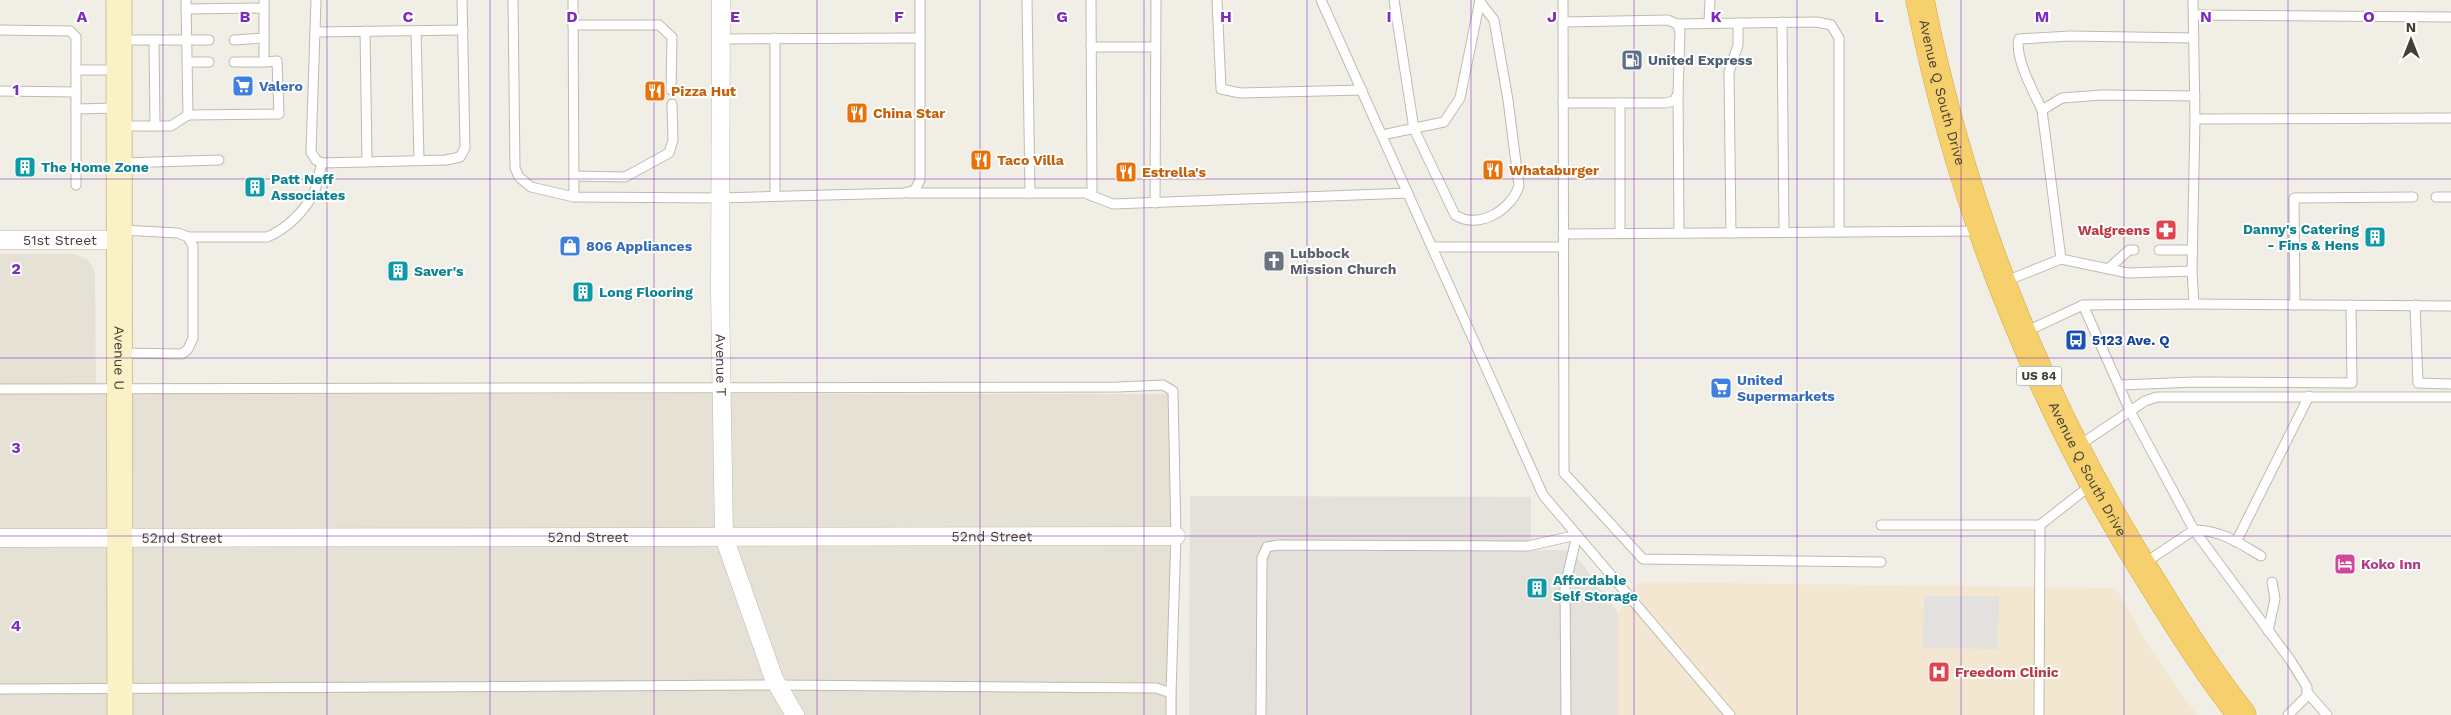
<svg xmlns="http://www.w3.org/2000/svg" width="2451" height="715" font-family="'Work Sans',sans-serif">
<rect width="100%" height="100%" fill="#f1efe5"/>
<polygon fill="#e5e1d4" points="0,254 75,254 87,259 92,265 95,274 96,394 1177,394 1177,715 0,715"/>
<polygon fill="#f3e7d1" points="1639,582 2116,588 2153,653 2197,715 1618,715 1618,613"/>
<polygon fill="#e4e0da" points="1190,496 1531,497 1531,550 1572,550 1618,613 1618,715 1189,715"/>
<polygon fill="#e3e1dd" points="1924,596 1999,596 1998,649 1923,648"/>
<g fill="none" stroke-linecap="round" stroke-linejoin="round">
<g stroke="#bfbaab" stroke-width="11">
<g id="lane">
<polyline points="316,0 311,152 316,160 322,163 446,160 460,157 465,148 462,0"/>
<polyline points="513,0 515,168 519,177 531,187 574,197 720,198 904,193 915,190 920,180 920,0"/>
<polyline points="573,0 574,197"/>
<polyline points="1027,0 1030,193"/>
<polyline points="1091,0 1092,196"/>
<polyline points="1217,0 1221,89 1240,93 1362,90"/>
<polyline points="1321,0 1543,495 1730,715"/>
<path d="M1394,0L1414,129L1455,215C1479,230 1511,210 1519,186L1508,100L1494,20L1480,2"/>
<polyline points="1563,0 1564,473 1643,559 1881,562"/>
<polyline points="2193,0 2195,119 2451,118"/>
<polyline points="186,9 264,8 264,0"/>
<polyline points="2194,15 2451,17"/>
<polyline points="1563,22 1668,20 1677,24 1680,31 1678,94 1674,101 1665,103 1563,103"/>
<polyline points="1709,22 1710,0"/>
<polyline points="1782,22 1784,232"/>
<polyline points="1677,24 1817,22 1831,25 1839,38 1839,232"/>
<polyline points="573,25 659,25 672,37 671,90"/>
<polyline points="0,30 70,31 76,37 76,185"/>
<polyline points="365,31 367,162"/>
<polyline points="416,31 419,160"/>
<polyline points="315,32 463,30"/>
<polyline points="775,38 775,196"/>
<polyline points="721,39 920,38"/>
<polyline points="119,40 209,40"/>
<polyline points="234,40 264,38"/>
<polyline points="154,41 155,126"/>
<polyline points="1091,47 1155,47"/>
<polyline points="187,62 209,62"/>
<polyline points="234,62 264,62 264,8"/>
<polyline points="76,70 116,70"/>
<polyline points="0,91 76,92"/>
<polyline points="1678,94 1679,233"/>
<polyline points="1620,103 1620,233"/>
<polyline points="76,109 116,108"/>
<path d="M2042,110C2034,93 2014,57 2019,39L2070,36L2194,38"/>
<polyline points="188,115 279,114 277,61 264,62"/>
<polyline points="119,126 171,126 188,115 186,0"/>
<polyline points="1382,135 1444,122 1460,98 1480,0"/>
<polyline points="122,163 219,160"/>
<polyline points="574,176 625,177 669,153 673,140 672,104"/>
<polyline points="909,193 1085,193 1113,204 1408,193"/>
<polyline points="2436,197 2451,197"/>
<polyline points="1155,203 1156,0"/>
<polyline points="1731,233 1729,72 1738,45 1738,23"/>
<polyline points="1563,234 1981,231"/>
<path d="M188,237H267C287,229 306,210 315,190C318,182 319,172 322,163"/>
<polyline points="1432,247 1563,247"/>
<polyline points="2159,250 2192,250"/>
<polyline points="2061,259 2128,273 2192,271 2195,119"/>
<polyline points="2108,269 2129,250 2134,250"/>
<polyline points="2006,281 2061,259 2042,110 2062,98 2102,95 2195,96"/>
<polyline points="2194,304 2451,306"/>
<polyline points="2083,305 2194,304 2192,271"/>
<polyline points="2295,305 2294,198 2413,197"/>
<polyline points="2415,305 2418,383 2451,384"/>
<polyline points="2025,332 2083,305 2130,411 2194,530 2143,564"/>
<polyline points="120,353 182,354 188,349 193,338 193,246 188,237 178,233 121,230"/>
<polyline points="2120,385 2195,382 2352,383 2351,305"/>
<polyline points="0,389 1118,387 1163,385 1173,391 1176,536 1171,693"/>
<polyline points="2078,446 2145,401 2157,397 2451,397"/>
<polyline points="1881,525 2040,525 2091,485"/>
<polyline points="2194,530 2291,661 2307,687 2307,696 2288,715"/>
<path d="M2194,530C2221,530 2239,543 2261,556"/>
<polyline points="2236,542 2309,396"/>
<polyline points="2268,631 2275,599 2272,582"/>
<polyline points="0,689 778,685 1156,688 1171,693 1171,715"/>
<polyline points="2307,692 2327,715"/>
<polyline points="1261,715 1262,558 1267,547 1278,545 1528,546 1577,535 1565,586 1566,715"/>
<polyline points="2039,715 2040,525"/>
</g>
</g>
<g stroke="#bfbaab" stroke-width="19">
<g id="street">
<path id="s1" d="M721,0L720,292L724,537L774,679L795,715"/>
<path id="s2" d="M0,240H119"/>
<path id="s3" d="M0,538L1176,536"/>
</g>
</g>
<g stroke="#cfc397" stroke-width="27">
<g id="secondary">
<path id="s4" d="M119,0L120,715"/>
</g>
</g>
<g stroke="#d4a53d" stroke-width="29">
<g id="highway">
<path id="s5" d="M1920,0C1962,210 2040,406 2155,587C2182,631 2210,675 2242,715"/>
</g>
</g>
<use href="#lane" stroke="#fff" stroke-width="9"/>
<use href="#street" stroke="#fff" stroke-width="18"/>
<use href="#secondary" stroke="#fbf1c6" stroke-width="25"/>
<use href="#highway" stroke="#f5d06d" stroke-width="28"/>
</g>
<path fill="none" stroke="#7b2cbf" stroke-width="1" stroke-opacity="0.55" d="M163,0V715M327,0V715M490,0V715M654,0V715M817,0V715M980,0V715M1144,0V715M1307,0V715M1471,0V715M1634,0V715M1797,0V715M1961,0V715M2124,0V715M2288,0V715M0,179H2451M0,358H2451M0,536H2451"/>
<defs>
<g id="fuel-square" transform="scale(1.125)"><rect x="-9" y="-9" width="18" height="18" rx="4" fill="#5c6f8a" stroke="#fff"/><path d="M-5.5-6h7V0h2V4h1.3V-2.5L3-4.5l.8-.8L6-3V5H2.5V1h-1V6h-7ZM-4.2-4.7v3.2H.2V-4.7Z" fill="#fff"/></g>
<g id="supermarket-square" transform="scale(1.125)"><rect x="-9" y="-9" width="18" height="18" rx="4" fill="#3f7fe0" stroke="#fff"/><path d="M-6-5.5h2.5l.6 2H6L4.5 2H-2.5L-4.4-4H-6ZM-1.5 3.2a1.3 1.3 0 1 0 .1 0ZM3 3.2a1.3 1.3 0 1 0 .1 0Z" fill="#fff"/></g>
<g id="restaurant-square" transform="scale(1.125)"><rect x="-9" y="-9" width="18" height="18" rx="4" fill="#e8710a" stroke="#fff"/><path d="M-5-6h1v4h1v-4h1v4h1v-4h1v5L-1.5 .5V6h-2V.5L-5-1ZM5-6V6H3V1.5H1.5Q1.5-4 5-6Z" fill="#fff"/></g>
<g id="building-square" transform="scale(1.125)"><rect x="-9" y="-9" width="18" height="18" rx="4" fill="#0f9aa8" stroke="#fff"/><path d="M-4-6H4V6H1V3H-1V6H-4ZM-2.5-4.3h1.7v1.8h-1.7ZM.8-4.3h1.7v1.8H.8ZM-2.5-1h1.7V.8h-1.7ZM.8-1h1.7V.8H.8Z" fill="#fff"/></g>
<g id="pharmacy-square" transform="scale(1.125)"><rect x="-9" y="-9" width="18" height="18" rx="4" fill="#e0444e" stroke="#fff"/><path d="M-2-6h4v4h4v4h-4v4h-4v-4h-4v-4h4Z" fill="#fff"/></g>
<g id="shop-square" transform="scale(1.125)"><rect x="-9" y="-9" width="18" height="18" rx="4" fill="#3f7fe0" stroke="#fff"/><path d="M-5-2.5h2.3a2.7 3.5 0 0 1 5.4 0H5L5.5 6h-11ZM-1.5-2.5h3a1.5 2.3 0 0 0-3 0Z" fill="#fff"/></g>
<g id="church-square" transform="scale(1.125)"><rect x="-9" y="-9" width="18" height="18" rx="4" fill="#6b7280" stroke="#fff"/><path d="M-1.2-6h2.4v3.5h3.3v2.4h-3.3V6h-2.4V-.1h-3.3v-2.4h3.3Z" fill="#fff"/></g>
<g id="bus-square" transform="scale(1.125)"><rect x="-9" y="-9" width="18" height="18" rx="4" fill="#1a4fb4" stroke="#fff"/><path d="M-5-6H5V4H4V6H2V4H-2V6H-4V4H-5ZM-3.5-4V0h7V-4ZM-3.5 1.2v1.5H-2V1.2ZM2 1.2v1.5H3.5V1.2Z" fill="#fff"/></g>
<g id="hotel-square" transform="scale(1.125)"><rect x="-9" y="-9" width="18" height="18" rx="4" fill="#d1479c" stroke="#fff"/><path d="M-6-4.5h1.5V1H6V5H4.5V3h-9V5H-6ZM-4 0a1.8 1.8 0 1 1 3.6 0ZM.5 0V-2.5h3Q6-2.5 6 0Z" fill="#fff"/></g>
<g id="hospital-square" transform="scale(1.125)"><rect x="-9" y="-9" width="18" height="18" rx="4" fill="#e0444e" stroke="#fff"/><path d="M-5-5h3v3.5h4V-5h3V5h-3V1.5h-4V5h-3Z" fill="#fff"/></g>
</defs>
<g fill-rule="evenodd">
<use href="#fuel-square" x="1632" y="60"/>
<use href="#supermarket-square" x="243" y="86"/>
<use href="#restaurant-square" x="655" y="91"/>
<use href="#restaurant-square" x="857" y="113"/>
<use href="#restaurant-square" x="981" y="160"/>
<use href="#building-square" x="25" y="167"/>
<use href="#restaurant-square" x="1493" y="170"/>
<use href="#restaurant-square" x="1126" y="172"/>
<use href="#building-square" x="255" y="187"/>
<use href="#pharmacy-square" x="2166" y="230"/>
<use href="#building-square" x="2375" y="237"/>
<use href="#shop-square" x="570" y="246"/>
<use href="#church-square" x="1274" y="261"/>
<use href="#building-square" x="398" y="271"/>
<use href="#building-square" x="583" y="292"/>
<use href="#bus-square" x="2076" y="340"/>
<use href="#supermarket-square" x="1721" y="388"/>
<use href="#hotel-square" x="2345" y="564"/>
<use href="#building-square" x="1537" y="588"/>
<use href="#hospital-square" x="1939" y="672"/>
</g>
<g text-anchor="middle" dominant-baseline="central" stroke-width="4" stroke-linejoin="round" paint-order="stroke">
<rect fill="#fff" stroke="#7c7972" stroke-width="1" x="2016.5" y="366.5" width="45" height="19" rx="4"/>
<g font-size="12" font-weight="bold" fill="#443f35">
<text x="2039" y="376">US 84</text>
</g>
<g font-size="14" font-weight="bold" fill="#4e5e75" stroke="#fff" text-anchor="start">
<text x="1648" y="60">United Express</text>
</g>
<g font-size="14" font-weight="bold" fill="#366cbe" stroke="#fff" text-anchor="start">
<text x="259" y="86">Valero</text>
<text x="586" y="246">806 Appliances</text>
<text x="1737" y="380">United<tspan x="1737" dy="16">Supermarkets</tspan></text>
</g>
<g font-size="14" font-weight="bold" fill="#c56008" stroke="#fff" text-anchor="start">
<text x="671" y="91">Pizza Hut</text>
<text x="873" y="113">China Star</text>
<text x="997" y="160">Taco Villa</text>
<text x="1509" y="170">Whataburger</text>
<text x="1142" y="172">Estrella's</text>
</g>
<g font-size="14" fill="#443f35" stroke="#fff">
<text stroke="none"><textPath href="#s5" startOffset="95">Avenue Q South Drive</textPath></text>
<text stroke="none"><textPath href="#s2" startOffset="60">51st Street</textPath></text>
<text stroke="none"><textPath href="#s4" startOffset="358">Avenue U</textPath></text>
<text stroke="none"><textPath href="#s1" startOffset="365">Avenue T</textPath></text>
<text stroke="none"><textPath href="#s5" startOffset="500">Avenue Q South Drive</textPath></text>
<text stroke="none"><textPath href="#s3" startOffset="992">52nd Street</textPath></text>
<text stroke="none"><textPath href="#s3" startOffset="182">52nd Street</textPath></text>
<text stroke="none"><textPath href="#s3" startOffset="588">52nd Street</textPath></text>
</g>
<g font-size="14" font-weight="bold" fill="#0d838f" stroke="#fff" text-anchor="start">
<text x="41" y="167">The Home Zone</text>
<text x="271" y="179">Patt Neff<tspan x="271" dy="16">Associates</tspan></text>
<text x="2359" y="229" text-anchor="end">Danny's Catering<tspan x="2359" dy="16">- Fins &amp; Hens</tspan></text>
<text x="414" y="271">Saver's</text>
<text x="599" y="292">Long Flooring</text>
<text x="1553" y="580">Affordable<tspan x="1553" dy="16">Self Storage</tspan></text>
</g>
<g font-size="14" font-weight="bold" fill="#be3a42" stroke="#fff" text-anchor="end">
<text x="2150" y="230">Walgreens</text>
<text x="1955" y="672" text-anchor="start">Freedom Clinic</text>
</g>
<g font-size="14" font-weight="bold" fill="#5b616d" stroke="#fff" text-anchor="start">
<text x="1290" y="253">Lubbock<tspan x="1290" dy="16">Mission Church</tspan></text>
</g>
<g font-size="14" font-weight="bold" fill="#164399" stroke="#fff" text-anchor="start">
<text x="2092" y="340">5123 Ave. Q</text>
</g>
<g font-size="14" font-weight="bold" fill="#b23c85" stroke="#fff" text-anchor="start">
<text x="2361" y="564">Koko Inn</text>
</g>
</g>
<g font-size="16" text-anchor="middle" font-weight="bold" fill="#7b2cbf" stroke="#fff" stroke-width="4" stroke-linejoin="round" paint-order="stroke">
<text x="82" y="22">A</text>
<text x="245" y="22">B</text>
<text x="408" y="22">C</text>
<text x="572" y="22">D</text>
<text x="735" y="22">E</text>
<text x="899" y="22">F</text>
<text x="1062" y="22">G</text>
<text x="1226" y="22">H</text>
<text x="1389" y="22">I</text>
<text x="1552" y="22">J</text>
<text x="1716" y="22">K</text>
<text x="1879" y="22">L</text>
<text x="2042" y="22">M</text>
<text x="2206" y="22">N</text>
<text x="2369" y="22">O</text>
<text x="16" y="95">1</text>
<text x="16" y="274">2</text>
<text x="16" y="453">3</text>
<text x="16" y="631">4</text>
</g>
<g transform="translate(2411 40)" stroke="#ffffff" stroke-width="4" paint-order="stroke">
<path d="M0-4L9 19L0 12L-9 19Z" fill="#443f35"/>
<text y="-8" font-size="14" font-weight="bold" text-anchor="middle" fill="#443f35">N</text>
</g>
</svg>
